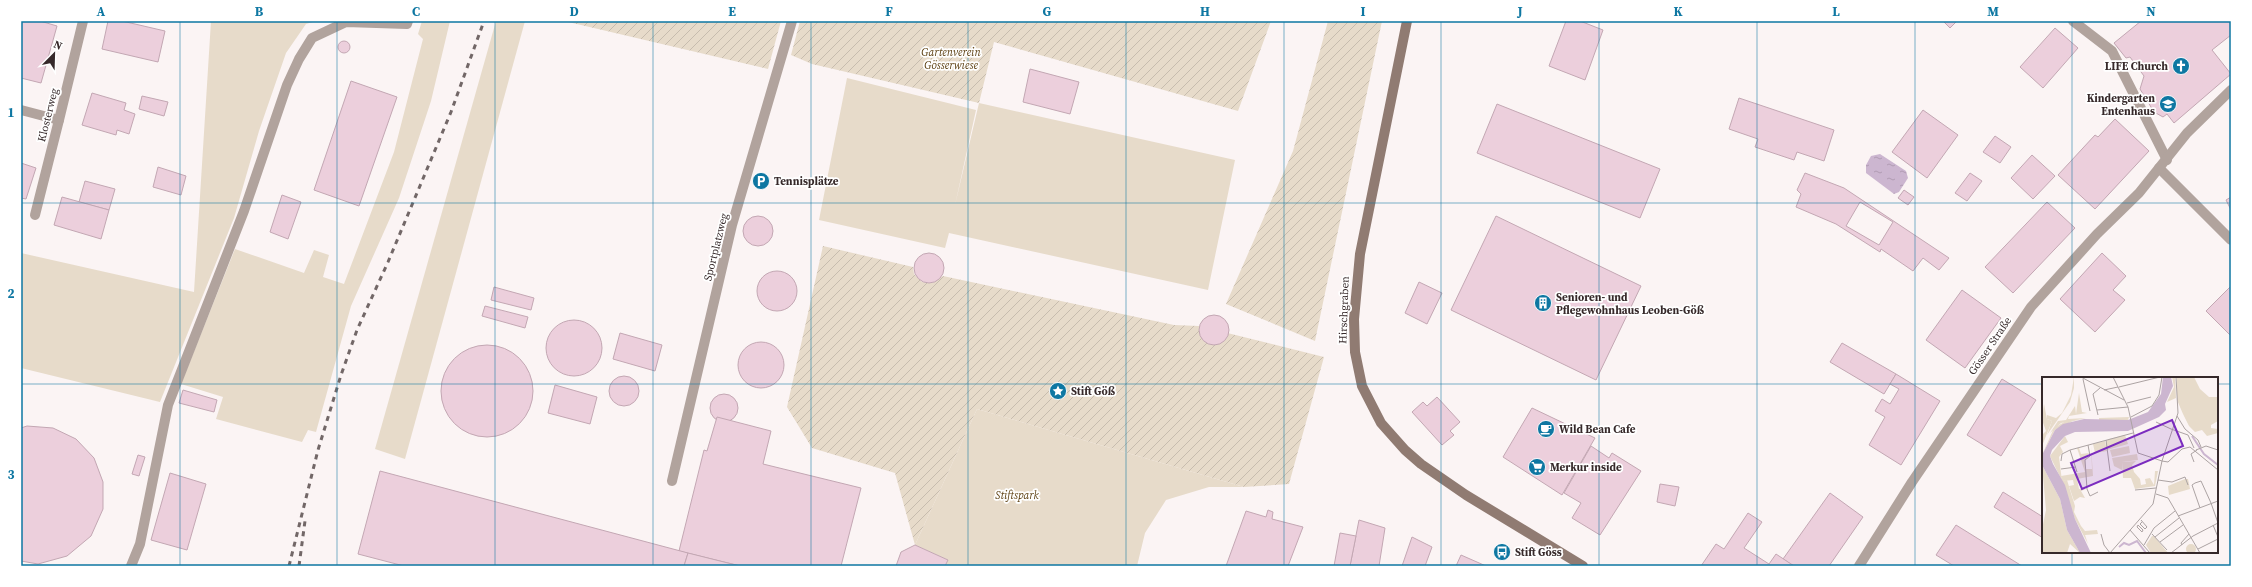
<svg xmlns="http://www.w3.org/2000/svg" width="2252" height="587" font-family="'Source Serif 4',serif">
<defs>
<pattern id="garden-furrows" width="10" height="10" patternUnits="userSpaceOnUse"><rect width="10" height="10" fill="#e7dbca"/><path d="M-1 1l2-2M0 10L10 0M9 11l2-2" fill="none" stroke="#c7bcae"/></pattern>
<pattern id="water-ripples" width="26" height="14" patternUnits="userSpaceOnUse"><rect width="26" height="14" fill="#ccb6d0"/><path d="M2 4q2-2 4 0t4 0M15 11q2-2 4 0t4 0" fill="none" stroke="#b09cb3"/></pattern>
</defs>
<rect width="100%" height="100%" fill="#fbf4f4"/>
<g fill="#e7dbca">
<polygon points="211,21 316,21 306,24 286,53 259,131 234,218 160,402 21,368 21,253 194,292"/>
<polygon points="422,21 450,21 431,101 399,198 351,306 316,432 308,430 302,442 216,419 223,397 181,384 235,249 304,273 314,250 329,255 323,277 344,284 394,152 423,39 418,34"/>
<polygon points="496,21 525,21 405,459 375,449"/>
<polygon points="847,78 976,110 955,205 979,103 1235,160 1208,290 949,233 945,248 819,220"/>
<polygon points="977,409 1244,487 1209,487 1166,500 1145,533 1137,566 945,566 948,560 915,545"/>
</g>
<g fill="url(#garden-furrows)">
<polygon points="564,21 781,21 768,69"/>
<polygon points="800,21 1271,21 1238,111 994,42 979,103 812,64 791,55"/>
<polygon points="1328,21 1382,21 1315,341 1226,304 1293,151"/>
<polygon points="823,246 913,267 914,274 922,282 932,283 943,276 1174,325 1199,326 1324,357 1289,484 1244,487 977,409 915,545 895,473 812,448 787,407"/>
</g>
<polygon fill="url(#water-ripples)" points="1880,154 1906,171 1908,178 1899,192 1894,194 1866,173 1866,165 1871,156"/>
<g fill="#eccfdc" stroke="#c3a7b3" fill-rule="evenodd">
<polygon points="21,21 40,21 57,26 41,83 21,78"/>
<polygon points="108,21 122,21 165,31 158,62 102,49"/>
<polygon points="1566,21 1580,21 1603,30 1585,80 1549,66"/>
<polygon points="1943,21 1957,21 1950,28"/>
<polygon points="2141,21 2231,21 2231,35 2212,50 2231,74 2174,123 2167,114 2163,117 2154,112 2140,89 2144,76 2130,57 2126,58 2114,43"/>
<polygon points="2055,28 2078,48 2043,88 2020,67"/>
<circle cx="344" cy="47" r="6"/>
<polygon points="1030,69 1079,82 1070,114 1023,102"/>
<polygon points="351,81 397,97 359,206 314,190"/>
<polygon points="92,93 126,103 124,110 135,114 129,134 117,130 116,135 82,125"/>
<polygon points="142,96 168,102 164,116 139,109"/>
<polygon points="1739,98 1834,130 1824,161 1797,152 1794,160 1755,147 1758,139 1729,129"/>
<polygon points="1497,104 1660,169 1640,218 1477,153"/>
<polygon points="1923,110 1958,135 1927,178 1892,152"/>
<polygon points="2115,119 2149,151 2095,209 2058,175 2095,135 2098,137"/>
<polygon points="1995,136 2011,147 2000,163 1983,152"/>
<polygon points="2032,155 2055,176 2033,199 2011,178"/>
<polygon points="21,163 36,168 26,199 21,198"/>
<polygon points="158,167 186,176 181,195 153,187"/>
<path d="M1805,173L1844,188L1949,258L1939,270L1923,258L1913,271L1881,249L1880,252L1836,224L1796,207L1801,194L1797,190ZM1860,202L1893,222L1879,245L1846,226Z"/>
<polygon points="1970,173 1982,181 1967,201 1955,193"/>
<polygon points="85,181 115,189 109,210 79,202"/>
<polygon points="1904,190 1914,197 1908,205 1898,198"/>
<polygon points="282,195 301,202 288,239 270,232"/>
<polygon points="62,197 109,210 101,239 54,225"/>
<polygon points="2231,197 2231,210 2226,200"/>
<polygon points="2047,202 2075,228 2013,293 1985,267"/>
<circle cx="758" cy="231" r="15"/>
<polygon points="1496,216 1641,286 1596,380 1451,310"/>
<circle cx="929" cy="268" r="15"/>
<polygon points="2102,253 2126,276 2113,290 2125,300 2095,332 2060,299"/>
<circle cx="777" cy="291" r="20"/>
<polygon points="1419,282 1442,293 1427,324 1405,313"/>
<polygon points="2231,286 2231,336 2206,311"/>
<polygon points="494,287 534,298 531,310 491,300"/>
<polygon points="1962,290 2001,318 1965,368 1926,340"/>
<polygon points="485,306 528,317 525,328 482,316"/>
<circle cx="1214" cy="330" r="15"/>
<circle cx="574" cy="348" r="28"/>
<polygon points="620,333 662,345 655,371 613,359"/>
<circle cx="761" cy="365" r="23"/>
<polygon points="1842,343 1896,374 1884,394 1830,362"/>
<circle cx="487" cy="391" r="46"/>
<polygon points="1896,374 1940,401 1901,465 1869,445 1885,417 1875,411 1882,399 1890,404 1899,389 1890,384"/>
<circle cx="624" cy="391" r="15"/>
<polygon points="2002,379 2036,400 2001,456 1967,435"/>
<polygon points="555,385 597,397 590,424 548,413"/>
<polygon points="183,390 217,400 214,412 179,403"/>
<circle cx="724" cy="408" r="14"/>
<polygon points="1437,397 1460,422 1450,431 1454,435 1442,445 1412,412 1423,402 1427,406"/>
<polygon points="1532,408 1595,438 1562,495 1503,457"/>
<polygon points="717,417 771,431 763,464 861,488 841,566 740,566 679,551 704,450 707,451"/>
<polygon points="27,426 53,428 76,439 94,458 103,482 103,509 91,536 67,556 38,564 21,561 21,428"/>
<polygon points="1591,446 1609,458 1612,453 1641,471 1600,535 1572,518 1581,503 1564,493"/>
<polygon points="138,455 145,457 139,476 132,474"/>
<polygon points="380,471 688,553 684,566 404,566 358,554"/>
<polygon points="170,473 206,484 187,550 151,540"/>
<polygon points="1660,484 1679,487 1675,506 1657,502"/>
<polygon points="2003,492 2043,517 2043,538 1994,507"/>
<polygon points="1830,493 1863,517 1829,566 1794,566 1783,559"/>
<polygon points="1268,510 1273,512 1272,519 1303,527 1288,566 1226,566 1246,511 1266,517"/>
<polygon points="1748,513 1762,522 1744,548 1769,564 1776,554 1794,566 1701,566 1716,544 1724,549"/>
<polygon points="1359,520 1385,528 1379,566 1350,566"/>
<polygon points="1956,525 2022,566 1954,566 1936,555"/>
<polygon points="1340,533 1356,536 1350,566 1334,566"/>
<polygon points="1412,537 1432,547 1425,566 1402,566"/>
<polygon points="915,545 948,560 945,566 896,566 901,552"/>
<polygon points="688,553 740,566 684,566"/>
<polygon points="1461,555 1486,566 1456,566"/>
</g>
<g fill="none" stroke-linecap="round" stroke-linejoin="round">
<g stroke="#b1a39d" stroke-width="10">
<polyline points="2073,21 2112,51 2167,160"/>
<polyline points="2159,168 2231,240"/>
<polyline points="35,215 59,120"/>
<polyline points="131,566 140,544 168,405 244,211 287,85 299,59 312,38 346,22 407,24 408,21"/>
</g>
<g stroke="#b1a39d" stroke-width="10">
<polyline points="21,110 59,120 83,21"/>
<polyline points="672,481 732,225 792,21"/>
<polyline points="1859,566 1912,482 2031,307 2097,234 2139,193 2187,133 2231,90"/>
</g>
<polyline stroke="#907b72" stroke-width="10" points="1407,21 1360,254 1354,319 1355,352 1362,386 1381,423 1405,450 1421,464 1466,495 1583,566"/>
<g stroke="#726767" stroke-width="3" stroke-dasharray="5 5" stroke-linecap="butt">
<polyline points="289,566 318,450 341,375 357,330 388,262 451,112 484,21"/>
<polyline points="299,566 305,521"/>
</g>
</g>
<path fill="none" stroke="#0e77a2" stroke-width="1" stroke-opacity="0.55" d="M180,21V566M337,21V566M495,21V566M653,21V566M811,21V566M968,21V566M1126,21V566M1284,21V566M1441,21V566M1599,21V566M1757,21V566M1915,21V566M2072,21V378M21,203H2231M21,384H2043M2217,384H2231M2072,552V566"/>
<defs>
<g id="church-disc" transform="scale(0.9)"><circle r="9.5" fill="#0e77a2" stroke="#fff"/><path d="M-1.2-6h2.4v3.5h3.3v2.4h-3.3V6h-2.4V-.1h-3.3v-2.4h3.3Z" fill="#fff"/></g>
<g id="school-disc" transform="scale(0.9)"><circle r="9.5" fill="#0e77a2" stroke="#fff"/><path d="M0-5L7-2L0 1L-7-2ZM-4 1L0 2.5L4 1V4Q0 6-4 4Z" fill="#fff"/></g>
<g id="parking-disc" transform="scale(0.9)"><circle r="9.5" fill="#0e77a2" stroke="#fff"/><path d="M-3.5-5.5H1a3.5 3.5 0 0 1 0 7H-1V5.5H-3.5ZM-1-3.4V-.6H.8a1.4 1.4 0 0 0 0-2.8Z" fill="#fff"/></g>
<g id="building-disc" transform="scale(0.9)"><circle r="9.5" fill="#0e77a2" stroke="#fff"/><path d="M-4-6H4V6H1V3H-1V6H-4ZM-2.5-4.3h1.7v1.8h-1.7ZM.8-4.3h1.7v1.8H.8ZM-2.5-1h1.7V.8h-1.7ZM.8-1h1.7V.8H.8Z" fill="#fff"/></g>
<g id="sight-disc" transform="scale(0.9)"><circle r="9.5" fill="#0e77a2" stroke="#fff"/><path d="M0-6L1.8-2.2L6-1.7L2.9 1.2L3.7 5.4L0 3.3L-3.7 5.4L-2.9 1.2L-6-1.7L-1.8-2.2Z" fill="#fff"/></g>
<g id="cafe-disc" transform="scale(0.9)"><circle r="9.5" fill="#0e77a2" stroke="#fff"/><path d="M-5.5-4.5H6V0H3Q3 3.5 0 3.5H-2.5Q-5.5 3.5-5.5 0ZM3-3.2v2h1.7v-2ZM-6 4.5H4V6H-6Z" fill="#fff"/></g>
<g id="supermarket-disc" transform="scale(0.9)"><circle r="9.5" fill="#0e77a2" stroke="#fff"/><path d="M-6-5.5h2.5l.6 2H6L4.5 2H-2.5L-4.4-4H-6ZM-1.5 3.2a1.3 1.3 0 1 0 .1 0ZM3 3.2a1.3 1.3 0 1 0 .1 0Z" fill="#fff"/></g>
<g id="bus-disc" transform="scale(0.9)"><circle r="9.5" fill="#0e77a2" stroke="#fff"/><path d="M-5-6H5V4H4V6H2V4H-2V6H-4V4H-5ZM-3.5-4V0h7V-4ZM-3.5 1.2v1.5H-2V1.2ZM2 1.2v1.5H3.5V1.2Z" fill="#fff"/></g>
</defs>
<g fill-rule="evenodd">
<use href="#church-disc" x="2181" y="66"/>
<use href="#school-disc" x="2168" y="104"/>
<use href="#parking-disc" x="761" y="181"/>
<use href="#building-disc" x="1543" y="303"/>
<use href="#sight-disc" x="1058" y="391"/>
<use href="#cafe-disc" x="1546" y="429"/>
<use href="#supermarket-disc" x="1537" y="467"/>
<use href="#bus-disc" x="1502" y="552"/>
</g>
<g text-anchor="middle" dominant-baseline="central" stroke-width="3.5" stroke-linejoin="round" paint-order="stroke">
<g font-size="11" font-style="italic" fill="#5b3e0f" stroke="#fff">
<text x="951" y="52">Gartenverein<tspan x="951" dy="13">Gösserwiese</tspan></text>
<text x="1017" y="495">Stiftspark</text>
</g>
<g font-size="11" font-weight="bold" fill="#36292a" stroke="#fff" text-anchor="start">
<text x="2168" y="66" text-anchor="end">LIFE Church</text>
<text x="2155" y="98" text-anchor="end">Kindergarten<tspan x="2155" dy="13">Entenhaus</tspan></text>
<text x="774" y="181">Tennisplätze</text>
<text x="1556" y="297">Senioren- und<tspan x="1556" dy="13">Pflegewohnhaus Leoben-Göß</tspan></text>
<text x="1071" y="391">Stift Göß</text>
<text x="1559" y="429">Wild Bean Cafe</text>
<text x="1550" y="467">Merkur inside</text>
<text x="1515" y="552">Stift Göss</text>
</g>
<g font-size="11" fill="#36292a" stroke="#fff">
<text transform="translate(48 115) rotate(-76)">Klosterweg</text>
<text transform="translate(716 247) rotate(-76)">Sportplatzweg</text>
<text transform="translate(1344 310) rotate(-88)">Hirschgraben</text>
<text transform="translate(1990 346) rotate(-56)">Gösser Straße</text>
</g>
</g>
<g transform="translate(2042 377)">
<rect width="176" height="176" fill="#fbf4f4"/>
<path d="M32,0V11L28,25L5,58L10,44L5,42V38L14,41L20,36L29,18ZM130,0H133L134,21L125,25L132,10ZM37,16L40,35L45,36L27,39L26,42L44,41L19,46L8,56L16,44L24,43L33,29L34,37ZM49,68L51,99L35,102L37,112H44L39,114L43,121L38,120L32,124L27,109L32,108L31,103L20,104L19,99L43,95L35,71H37L39,77L47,76L43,83L44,92H50ZM87,69L88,76L70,80L68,73ZM94,84L90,88L92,95L98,102L99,108L104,107L103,102L108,101L112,108L113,94H116L113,109L93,112L89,101H81L80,85ZM143,102H146L148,112L127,118L126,109ZM110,159H112L126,176H109L104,168ZM144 172a5 5 0 1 1 10 0a5 5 0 1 1-10 0Z" fill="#e7dbca"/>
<path d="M152,0L158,12L167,20H176V44L169,48V51L176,52V56L165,59L160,53L153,55L147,49L141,37L135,23V1ZM2,27L5,42L10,44L0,69V58L4,54L0,43ZM41,42L31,44L13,53L0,78L12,51L24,44ZM0,88L18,122L25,153L38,176L28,167L25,176H0V152L4,133ZM25,103L33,129L32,135L39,149L43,154L55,153L56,157L43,158L46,167L33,142L20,104Z" fill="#e7dbca"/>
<path d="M87,40L86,43H57V41ZM83,58L86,67L65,73L64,64L67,62ZM23,59L26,65L18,69L21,75L17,80L20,104L8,79ZM63,64L65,74L53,76L51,67ZM95,77L96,83L80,85V93L72,89L70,81Z" fill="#e7dbca"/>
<path d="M121,0H129L131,9L123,27L124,33L117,40L86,54L33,55L23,59L10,73L8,79L11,87L23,108L33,142L49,176H38L25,153L18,122L0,88V78L13,53L21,47L42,42L86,43L106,35L119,17Z" fill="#ccb6d0"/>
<path fill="none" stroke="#ccb6d0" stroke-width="2" d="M150,59L162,77L176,88M77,170L82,166L87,168L95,164L104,176"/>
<path fill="none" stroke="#aca3a3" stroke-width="1" d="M39,0L82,23M134,0L136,36L120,84L126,85L140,72L148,70L176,93M41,2L48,34M77,10L118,0M62,13L76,10M85,26L109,20M55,33L86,30M56,38L51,17L58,11M135,39L143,52L156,63L159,70M89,40L110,29L117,18L120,0M114,45L129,52M129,52L146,58L152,71M64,63L68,94M46,68L48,79L43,83L45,112L48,119L56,115M28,73L35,95M154,73L164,69L176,73M19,84L20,77L28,73L91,56M152,85L149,77L155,73M19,92L34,90M116,103L130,105L143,100L146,108M93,113L114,111M114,117L126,121L158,176M169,126L176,146M158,131L150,108L153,106L159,104L169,126M136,139L176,124M99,143L105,150L103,152L98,147L100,145M96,148L101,153L100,155L95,150ZM171,148L176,160M88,153L108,176M59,157L62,168L68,176M110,157L125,173M113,160L137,141M118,165L141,148M102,168L112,151L133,134M140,168L139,166L147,157M156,172L176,162M68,176L111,127L120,84L96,76L86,30L71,0M129,176L151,159L176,146"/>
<path fill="#7b2cbf" fill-opacity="0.15" stroke="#7b2cbf" stroke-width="2" d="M130,43L141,69L40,112L29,86Z"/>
<rect width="176" height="176" fill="none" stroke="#36292a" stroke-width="2"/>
</g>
<rect width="2252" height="587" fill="none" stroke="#ffffff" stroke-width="44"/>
<g transform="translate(54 54) rotate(23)" stroke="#ffffff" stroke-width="3" paint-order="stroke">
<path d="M0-3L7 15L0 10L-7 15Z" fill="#36292a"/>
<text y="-6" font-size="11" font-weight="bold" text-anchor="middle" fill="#36292a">N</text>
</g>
<rect x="22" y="22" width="2208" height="543" fill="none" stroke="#0e77a2" stroke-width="1.5"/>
<g font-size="13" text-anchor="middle" font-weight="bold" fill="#0e77a2">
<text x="101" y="16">A</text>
<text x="259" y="16">B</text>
<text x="416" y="16">C</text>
<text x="574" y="16">D</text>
<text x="732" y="16">E</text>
<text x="889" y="16">F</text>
<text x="1047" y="16">G</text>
<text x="1205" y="16">H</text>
<text x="1363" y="16">I</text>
<text x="1520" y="16">J</text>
<text x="1678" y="16">K</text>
<text x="1836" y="16">L</text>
<text x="1993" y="16">M</text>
<text x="2151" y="16">N</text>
<text x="11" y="117">1</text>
<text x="11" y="298">2</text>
<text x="11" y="479">3</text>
</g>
</svg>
